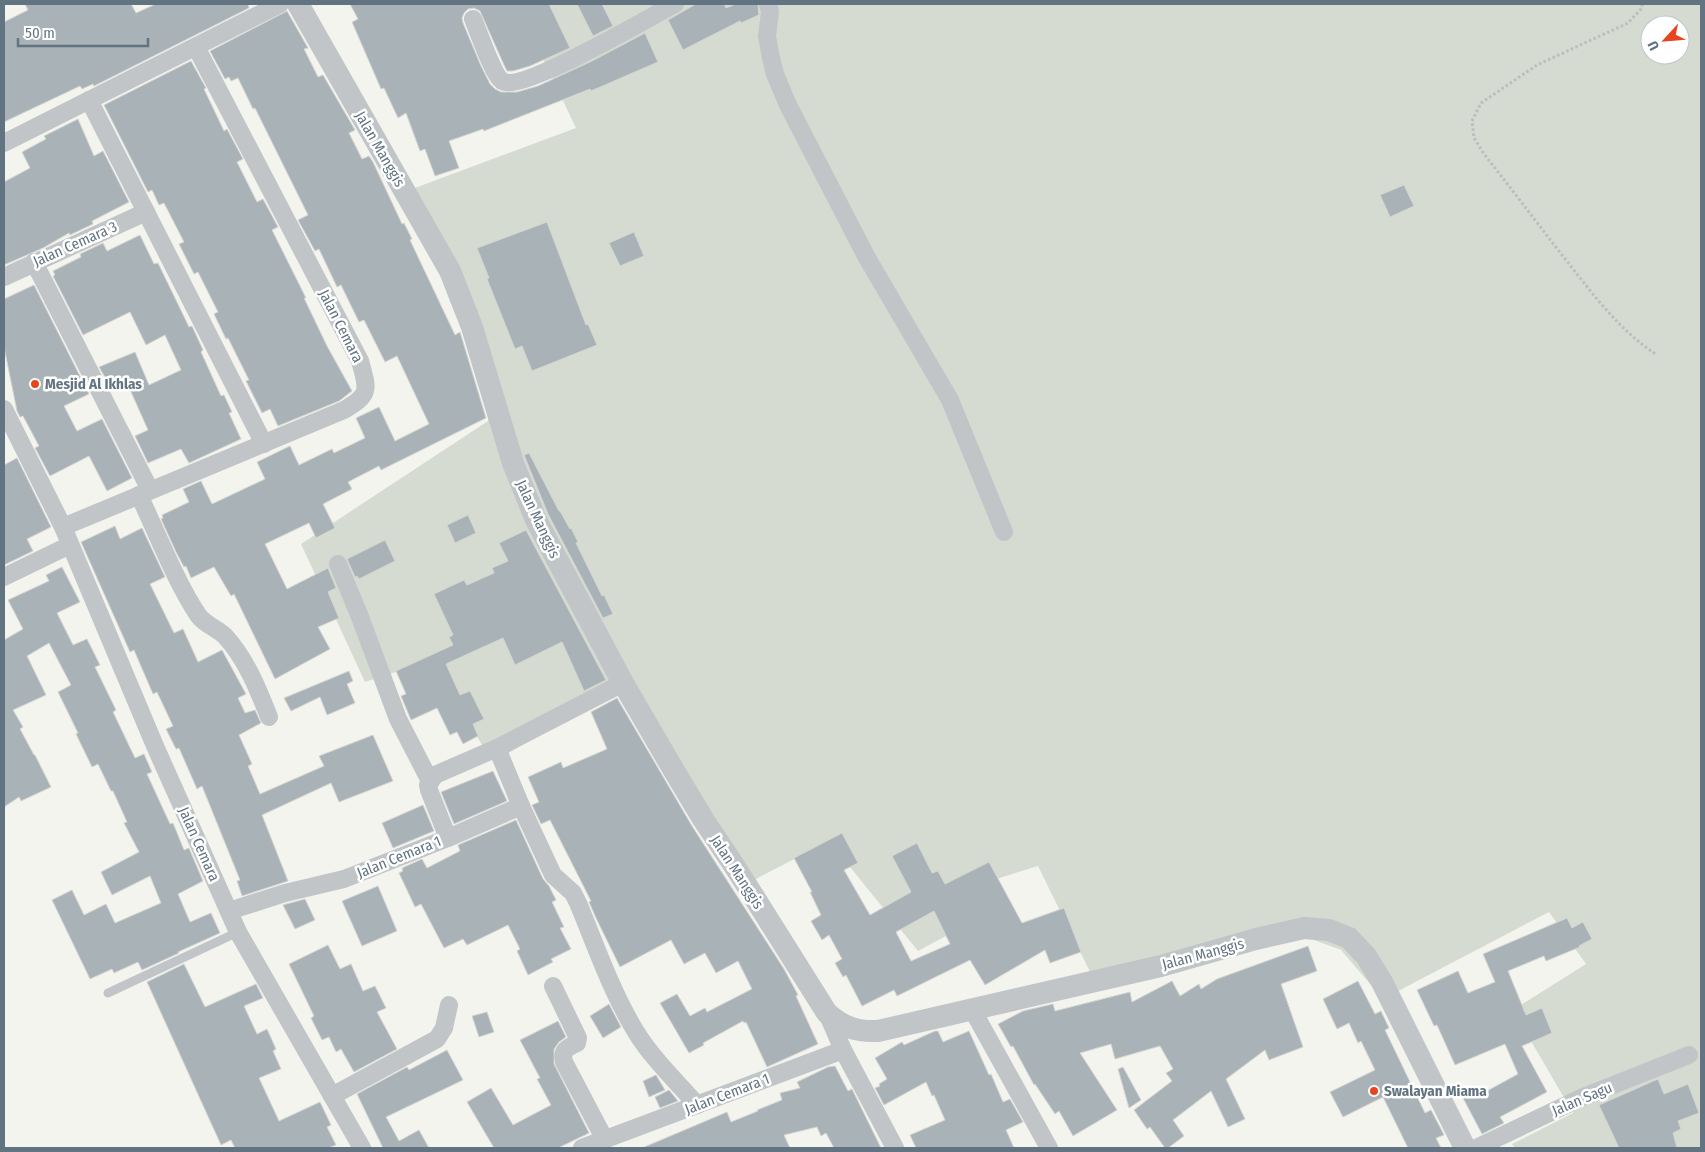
<svg xmlns="http://www.w3.org/2000/svg" width="1705" height="1152" font-family="'Fira Sans Condensed',sans-serif">
<rect width="100%" height="100%" fill="#f4f4ef"/>
<path fill="#d5dbd0" fill-rule="evenodd" d="M517,4H1701V1148H1515L1512,1144L1573,1113L1513,1010L1586,964L1549,912L1383,999L1341,950L1273,925L1093,978L1038,866L961,890L957,930L918,951L829,841L750,882L624,686L493,762L445,686L408,668L365,682L301,544L488,421L489,376L404,192L576,128ZM1650,25H1680V55H1650Z"/>
<g fill="#a9b2b6" stroke="#d5d5d2" fill-rule="evenodd">
<polygon points="25,4 131,4 136,13 156,4 248,4 249,8 94,86 93,84 82,89 80,86 4,122 4,22 28,10"/>
<polygon points="350,4 549,4 570,48 530,66 513,71 507,71 504,65 480,11 474,8 468,9 464,13 462,18 463,23 481,66 490,84 495,89 501,92 517,92 538,86 592,61 645,33 658,62 591,91 590,89 484,131 483,129 449,141 459,168 435,176 425,149 420,151 406,113 398,118 384,88 381,89 352,22 358,19"/>
<polygon points="577,4 602,4 613,26 593,36"/>
<polygon points="696,4 724,4 726,8 736,4 758,4 759,15 741,23 740,21 683,50 668,20"/>
<polygon points="287,11 308,48 304,49 318,77 323,75 355,130 349,133 362,159 369,156 373,162 402,224 404,223 412,239 410,240 455,335 460,332 486,418 381,470 379,466 348,482 352,489 323,504 335,528 316,538 309,523 265,544 287,589 328,568 336,588 328,592 339,618 318,627 330,649 275,679 234,594 231,596 214,567 191,578 186,566 184,567 176,552 161,519 163,518 162,515 189,502 183,489 201,481 212,504 265,479 257,462 290,446 299,465 332,449 334,453 365,438 356,418 379,407 395,441 429,424 397,356 385,362 364,320 359,322 341,285 337,287 319,249 315,251 298,220 308,215 255,108 253,109 238,78 231,81 229,77 225,79 210,51"/>
<polygon points="191,61 206,88 204,89 224,131 227,129 243,159 237,162 257,202 263,199 278,227 272,230 306,298 304,298 327,346 352,391 339,401 278,426 270,409 262,413 246,381 249,380 228,338 226,339 214,314 218,312 198,272 194,274 179,244 184,242 164,203 159,205 152,190 148,192 104,105"/>
<polygon points="78,119 94,156 103,151 129,202 92,221 93,224 70,235 69,233 43,248 4,265 4,182 30,168 22,152 46,139 44,136"/>
<polygon points="1404,185 1414,206 1390,217 1380,195"/>
<polygon points="547,222 586,325 588,324 597,345 532,371 522,346 515,349 487,279 489,278 477,248"/>
<polygon points="634,232 644,256 620,266 609,243"/>
<polygon points="140,235 154,264 158,263 189,327 192,326 203,350 201,352 221,396 224,395 232,412 229,413 241,439 189,463 181,449 148,463 135,436 148,430 128,385 113,391 99,367 135,352 149,385 181,370 165,335 146,345 130,312 83,335 53,276 55,275 53,271 81,257 80,254 103,243 107,251"/>
<polygon points="34,285 89,394 64,406 77,431 102,419 132,478 107,491 89,456 50,476 35,448 39,446 23,416 20,417 17,411 4,347 4,299"/>
<polygon points="529,453 559,511 560,511 570,529 571,528 578,542 576,543 602,596 604,595 613,614 603,618 604,620 548,514 524,455"/>
<polygon points="17,458 51,527 27,539 33,551 4,565 4,465"/>
<polygon points="468,515 476,533 455,543 447,525"/>
<polygon points="115,526 120,539 142,528 165,577 150,584 174,633 183,629 198,662 222,650 246,694 238,698 245,713 255,710 261,723 239,735 252,764 248,766 260,794 324,766 319,756 373,735 393,781 339,802 331,783 262,815 288,881 242,896 237,881 240,880 202,786 197,789 179,748 176,749 166,729 173,726 157,692 153,694 134,650 130,652 81,542"/>
<polygon points="526,530 606,680 584,691 562,642 515,665 503,638 446,664 460,695 470,691 484,719 473,724 478,736 463,744 457,732 450,735 437,708 411,720 401,696 406,694 396,671 453,645 449,637 453,635 434,594 464,580 467,585 494,573 492,568 508,561 499,543"/>
<polygon points="385,540 395,561 359,579 357,576 355,577 347,559"/>
<polygon points="62,567 80,602 57,613 73,645 87,639 100,665 95,667 116,710 113,712 135,758 144,754 152,772 147,774 170,824 173,823 184,850 189,848 203,881 178,894 190,922 211,913 220,933 178,952 179,953 142,970 138,962 114,973 112,969 90,979 52,900 72,890 84,915 106,904 115,923 161,903 150,876 112,895 101,872 139,852 124,823 127,822 113,791 111,791 98,764 92,767 76,734 78,733 58,692 71,685 49,643 27,656 46,695 13,710 23,727 20,729 34,755 35,755 51,787 21,801 19,797 4,807 4,640 23,629 8,600 49,581 46,575"/>
<polygon points="349,671 353,681 347,684 355,703 327,715 320,697 291,711 284,698"/>
<polygon points="617,698 692,826 784,969 798,995 796,996 818,1044 767,1067 746,1022 744,1023 743,1021 703,1043 704,1045 689,1053 660,1003 677,994 690,1016 705,1008 707,1012 752,989 738,961 716,973 705,953 684,964 671,940 620,967 596,918 589,902 591,901 550,820 541,824 532,805 539,802 528,777 561,762 563,768 607,749 591,712"/>
<polygon points="493,771 507,801 454,824 441,792"/>
<polygon points="423,805 434,831 393,848 382,823"/>
<polygon points="516,820 543,879 549,886 556,900 552,902 564,927 560,928 571,949 551,959 553,962 528,975 517,951 520,949 508,925 467,945 463,939 444,948 421,904 415,907 399,873 403,871 402,868 422,859 427,868 460,851 458,845"/>
<path d="M842,833L858,863L844,870L870,915L911,892L892,856L917,843L932,873L938,871L945,884L989,862L1022,923L1064,908L1081,952L1050,963L1045,950L985,985L970,960L897,996L894,990L862,1006L846,975L843,977L835,963L842,959L829,935L822,940L811,921L821,915L810,892H812L794,858ZM934,911L950,944L911,961L896,932Z"/>
<polygon points="378,886 397,931 362,946 342,901"/>
<polygon points="305,899 315,920 295,929 283,905"/>
<polygon points="1567,918 1572,928 1583,922 1592,939 1579,946 1580,947 1546,961 1544,956 1508,971 1526,1015 1542,1008 1552,1033 1522,1046 1547,1092 1500,1117 1504,1123 1482,1134 1463,1098 1484,1086 1487,1091 1518,1074 1505,1044 1455,1065 1437,1025 1434,1026 1417,990 1458,971 1468,993 1495,982 1483,954"/>
<polygon points="328,945 340,969 351,964 363,991 375,986 386,1008 377,1012 397,1049 354,1072 341,1049 336,1052 329,1037 322,1040 311,1018 314,1016 289,964"/>
<polygon points="1308,946 1317,971 1281,984 1303,1047 1269,1060 1265,1050 1226,1079 1245,1119 1228,1127 1211,1091 1173,1120 1184,1136 1168,1148 1165,1148 1150,1127 1147,1129 1134,1110 1172,1081 1166,1073 1173,1069 1160,1046 1115,1059 1111,1044 1080,1053 1117,1110 1073,1136 1059,1111 1055,1114 1035,1084 1034,1085 1013,1046 1011,1047 998,1024 1023,1011 1053,1004 1055,1011 1130,992 1132,1002 1172,981 1180,996 1199,984 1201,989 1217,979"/>
<polygon points="184,964 205,1007 256,984 263,998 244,1006 257,1034 267,1029 276,1049 273,1051 281,1069 259,1078 279,1121 320,1102 331,1125 327,1127 336,1145 328,1148 235,1148 231,1140 221,1145 147,982"/>
<polygon points="1358,981 1375,1014 1381,1011 1389,1028 1385,1030 1425,1113 1431,1110 1441,1129 1444,1135 1436,1138 1441,1148 1408,1148 1383,1097 1343,1117 1330,1092 1375,1070 1361,1041 1358,1043 1349,1023 1337,1029 1323,999"/>
<polygon points="609,1004 621,1027 603,1038 590,1016"/>
<polygon points="487,1012 494,1032 479,1037 472,1016"/>
<polygon points="558,1021 566,1037 559,1042 554,1049 554,1064 589,1133 558,1148 494,1148 467,1102 491,1088 513,1125 551,1105 537,1079 540,1078 520,1040"/>
<polygon points="935,1031 938,1031 943,1042 969,1031 989,1075 991,1074 1003,1102 1010,1099 1023,1122 1006,1130 1014,1148 916,1148 910,1135 945,1120 934,1095 932,1096 926,1082 884,1105 875,1088 880,1086 879,1084 887,1079 875,1058 902,1042 904,1045"/>
<polygon points="447,1050 463,1080 386,1117 399,1141 419,1130 429,1148 383,1148 357,1094 407,1067 409,1070"/>
<polygon points="835,1066 848,1091 852,1089 881,1148 834,1148 826,1133 821,1136 817,1127 784,1135 790,1148 642,1148 727,1112 731,1122 758,1111 757,1110 782,1100 780,1093 800,1088 797,1082 828,1067"/>
<polygon points="1123,1067 1141,1100 1129,1108 1118,1069"/>
<polygon points="656,1075 665,1090 649,1097 643,1081"/>
<polygon points="1658,1079 1664,1094 1688,1084 1699,1113 1678,1121 1681,1129 1673,1133 1677,1148 1619,1148 1599,1105"/>
<polygon points="669,1090 678,1101 660,1108 655,1097"/>
</g>
<g fill="none" stroke-linecap="round" stroke-linejoin="round">
<path stroke="#bbbdbf" stroke-width="3" stroke-dasharray="2.5 2.5" stroke-linecap="butt" d="M1642,4V8L1628,23L1537,65L1481,103L1472,121L1474,138L1484,154C1514,192 1543,231 1573,269C1598,301 1623,333 1657,355"/>
<polyline stroke="#c1c5c8" stroke-width="9" points="108,993 238,932"/>
<g stroke="#c1c5c8" stroke-width="18">
<polyline points="768,4 770,12 767,36 771,58 775,74 788,105 866,256 950,400 1004,532"/>
<path d="M473,19C478,30 493,75 502,81C522,93 651,16 675,4"/>
<polyline points="89,100 264,444"/>
<polyline points="4,143 280,4"/>
<polyline points="34,262 150,490"/>
<polyline points="4,277 146,212"/>
<polyline points="4,409 63,527 155,746 238,932 362,1148"/>
<path d="M139,495C157,533 175,580 198,615C205,625 217,628 225,636C246,659 258,689 269,717"/>
<path d="M63,527L344,410C371,394 368,390 360,361L196,47"/>
<polyline points="338,564 360,617 398,719 430,781"/>
<polyline points="4,577 70,545"/>
<polyline points="497,748 521,806"/>
<path d="M448,838L521,806L553,875L573,893L578,903C596,946 611,991 636,1032C652,1058 676,1081 697,1105"/>
<polyline points="229,911 285,893 344,879 448,838 429,790 428,785 435,775 497,748 623,683"/>
<path d="M553,986L578,1038L577,1043C567,1048 561,1050 564,1062L605,1140"/>
<polyline points="972,1009 1049,1148"/>
<polyline points="827,1013 843,1050 895,1148"/>
<polyline points="332,1096 437,1039 444,1028 449,1005"/>
<polyline points="582,1148 843,1050"/>
<polyline points="1476,1148 1583,1097 1689,1055"/>
</g>
<path stroke="#c1c5c8" stroke-width="22" d="M298,4L450,271L472,327L513,463L536,520L623,683L673,769L703,819L737,870L827,1013C843,1027 856,1032 878,1031L1161,966L1256,939L1304,928L1329,930L1349,938L1366,956L1382,982L1465,1148"/>
</g>
<g fill="#e7451d" stroke="#fff" stroke-width="2">
<circle cx="35" cy="384" r="5"/>
<circle cx="1374" cy="1091" r="5"/>
</g>
<g text-anchor="middle" dominant-baseline="central" stroke-width="5" stroke-linejoin="round" paint-order="stroke">
<g font-size="15" fill="#627481" stroke="#fff">
<text transform="translate(380 149) rotate(60)">Jalan Manggis</text>
<text transform="translate(75 244) rotate(-24)">Jalan Cemara 3</text>
<text transform="translate(341 326) rotate(63)">Jalan Cemara</text>
<text transform="translate(538 519) rotate(65)">Jalan Manggis</text>
<text transform="translate(199 844) rotate(66)">Jalan Cemara</text>
<text transform="translate(399 857) rotate(-22)">Jalan Cemara 1</text>
<text transform="translate(737 872) rotate(57)">Jalan Manggis</text>
<text transform="translate(1203 954) rotate(-15)">Jalan Manggis</text>
<text transform="translate(727 1094) rotate(-21)">Jalan Cemara 1</text>
<text transform="translate(1582 1099) rotate(-23)">Jalan Sagu</text>
</g>
<g font-size="15" font-weight="bold" fill="#627481" stroke="#fff" text-anchor="start">
<text x="45" y="384">Mesjid Al Ikhlas</text>
<text x="1384" y="1091">Swalayan Miama</text>
</g>
</g>
<rect width="1705" height="1152" fill="none" stroke="#627481" stroke-width="10"/>
<g transform="translate(1665 40) rotate(244)"><circle r="24" fill="#ffffff" stroke="#c0c7cd"/>
<path d="M0-4L9 19L0 12L-9 19Z" fill="#e7451d"/>
<text y="-8" font-size="14" font-weight="bold" text-anchor="middle" fill="#627481">U</text>
</g>
<path d="M18 38v8h130v-8" fill="none" stroke="#627481" stroke-width="2.5"/>
<text x="25" y="38" font-size="15" fill="#627481" stroke="#ffffff" stroke-width="4" paint-order="stroke">50 m</text>
</svg>
